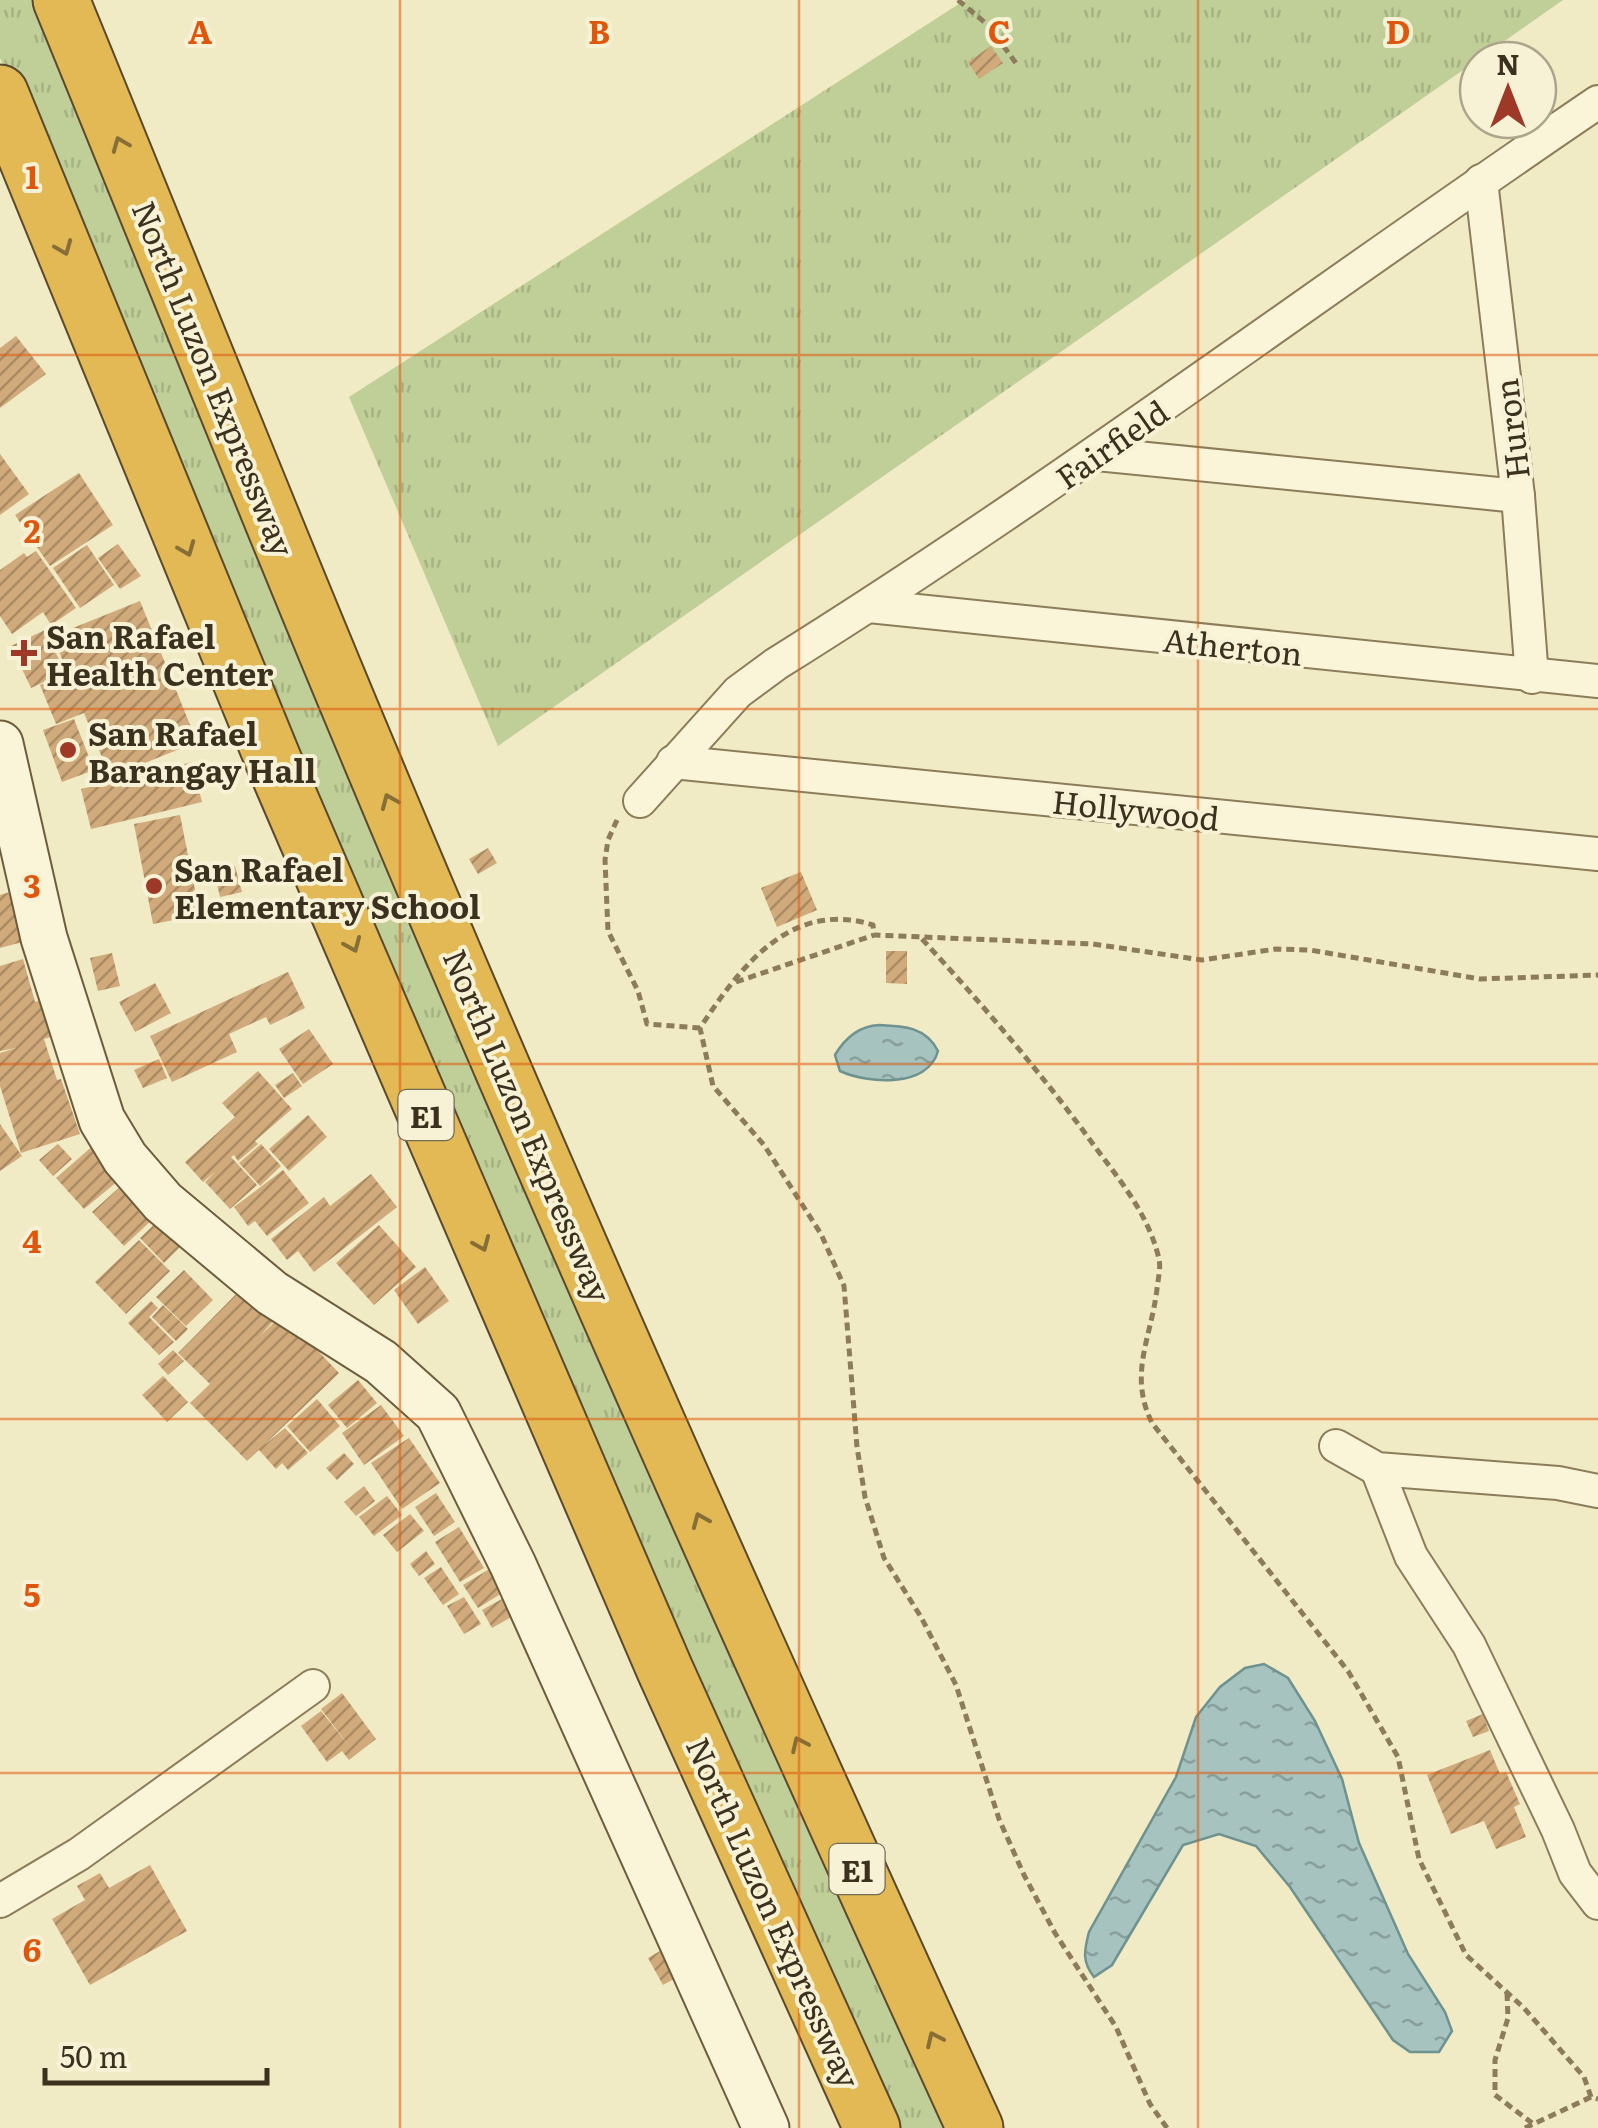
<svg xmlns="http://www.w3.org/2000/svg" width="1598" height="2128" font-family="Literata,serif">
<defs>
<pattern id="grass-tufts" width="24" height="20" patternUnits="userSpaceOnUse" patternTransform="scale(2.5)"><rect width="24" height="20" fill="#c0cf98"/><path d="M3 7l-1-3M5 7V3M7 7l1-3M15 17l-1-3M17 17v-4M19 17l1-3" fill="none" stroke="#a6b283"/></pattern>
<pattern id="water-ripples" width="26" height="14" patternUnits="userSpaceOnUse" patternTransform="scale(2.5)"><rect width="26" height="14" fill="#a7c3bf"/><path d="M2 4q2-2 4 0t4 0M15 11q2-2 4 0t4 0" fill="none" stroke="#899f9b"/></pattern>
<pattern id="building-hatch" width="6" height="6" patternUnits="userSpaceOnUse" patternTransform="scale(2.5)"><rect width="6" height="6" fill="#d0aa7a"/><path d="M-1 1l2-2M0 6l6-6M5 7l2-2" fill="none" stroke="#aa8b63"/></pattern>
</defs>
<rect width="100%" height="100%" fill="#f0eac5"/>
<g fill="url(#grass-tufts)">
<polygon points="0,0 37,0 951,2128 886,2128 0,58"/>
<polygon points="965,0 1563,0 498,746 349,397"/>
</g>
<g fill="url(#water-ripples)" stroke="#6d928f" stroke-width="2.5">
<path d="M879,1025C904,1026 926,1027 938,1051C928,1088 868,1084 840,1071L835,1055C845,1038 860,1026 879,1025Z"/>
<path d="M1264,1664L1288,1678L1315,1721L1342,1779L1359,1843L1408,1954L1445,2012L1452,2031L1439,2052H1410L1393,2040L1290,1887L1256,1846L1219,1834L1183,1845L1112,1965L1094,1977C1082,1962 1084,1951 1089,1932L1176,1777L1196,1717L1220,1687L1245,1668Z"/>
</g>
<g fill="url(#building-hatch)">
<polygon points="991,46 1003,63 979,79 968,62"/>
<polygon points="16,336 46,374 0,408 0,348"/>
<polygon points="0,454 29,494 0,515"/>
<polygon points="79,473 113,525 50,566 15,515"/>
<polygon points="118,544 141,576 120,589 98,558"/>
<polygon points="87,545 114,585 80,608 53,568"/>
<polygon points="36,551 76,608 51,625 43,612 12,634 0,616 0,570 24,553 27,557"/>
<polygon points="140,601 197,742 110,777 84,713 56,724 40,685 68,674 53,636"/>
<polygon points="45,630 65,672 31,688 11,646"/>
<polygon points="74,719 94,770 62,782 43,730"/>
<polygon points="192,762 202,802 91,829 81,789"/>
<polygon points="180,815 200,915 153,924 134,824"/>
<polygon points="488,848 497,863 478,874 469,859"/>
<polygon points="235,866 242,892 220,897 214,871"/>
<polygon points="801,872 817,910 777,927 761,888"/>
<polygon points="27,887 41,937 0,948 0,895"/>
<polygon points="886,951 907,951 907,984 886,983"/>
<polygon points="112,953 120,986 98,991 90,958"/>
<polygon points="23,959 35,1002 52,997 63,1033 44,1039 57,1080 61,1079 80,1134 21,1153 0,1086 0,1053 16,1048 0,1051 0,966"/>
<polygon points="288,972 305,1008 270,1025 266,1017 229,1034 237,1052 172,1082 150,1036"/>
<polygon points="155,983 171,1013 135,1032 119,1002"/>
<polygon points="309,1029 333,1064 303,1084 279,1049"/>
<polygon points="159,1059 167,1078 143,1088 134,1070"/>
<polygon points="258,1071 292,1109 255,1141 258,1144 238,1161 234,1155 231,1157 257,1185 230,1209 205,1182 216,1171 203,1182 185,1162 235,1117 222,1103"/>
<polygon points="293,1073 302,1086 284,1098 275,1085"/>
<polygon points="308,1115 327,1137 289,1171 269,1149"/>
<polygon points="0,1124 22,1156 0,1171"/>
<polygon points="58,1144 72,1159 53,1176 39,1160"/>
<polygon points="95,1144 124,1176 84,1209 56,1178"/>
<polygon points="261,1144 281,1166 260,1186 239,1163"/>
<polygon points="283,1170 309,1203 267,1236 255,1221 248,1226 234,1207"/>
<polygon points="371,1174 397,1207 314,1272 298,1251 287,1260 271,1239 324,1197 330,1206"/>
<polygon points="123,1184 154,1218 124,1246 92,1212"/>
<polygon points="162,1217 186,1241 164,1263 140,1238"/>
<polygon points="379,1225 416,1267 374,1305 336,1263"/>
<polygon points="139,1240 170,1271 126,1314 95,1282"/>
<polygon points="425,1267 449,1301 418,1324 394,1290"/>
<polygon points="184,1270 213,1300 186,1326 156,1297"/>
<polygon points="245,1285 277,1317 260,1336 283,1314 339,1373 263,1446 285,1428 308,1453 288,1470 282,1463 276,1469 259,1450 247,1461 190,1403 210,1384 178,1353"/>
<polygon points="151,1301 158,1308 149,1317 174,1342 159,1355 128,1323"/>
<polygon points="163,1305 188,1329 176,1341 152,1317"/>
<polygon points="173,1350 184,1361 168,1375 158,1364"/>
<polygon points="163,1376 188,1402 167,1422 142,1395"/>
<polygon points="358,1380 377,1403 347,1428 328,1405"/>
<polygon points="317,1399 340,1426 310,1452 287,1426"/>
<polygon points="381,1405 404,1436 364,1465 342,1433"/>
<polygon points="409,1438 440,1483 402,1509 371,1463"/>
<polygon points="344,1453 354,1464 337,1480 326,1468"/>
<polygon points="364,1486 375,1501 356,1516 344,1502"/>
<polygon points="436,1493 455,1522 434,1536 415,1507"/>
<polygon points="387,1496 402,1515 374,1536 359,1517"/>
<polygon points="410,1514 424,1531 397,1552 383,1535"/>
<polygon points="459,1527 484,1568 460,1582 435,1542"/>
<polygon points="426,1551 435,1564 419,1576 410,1564"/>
<polygon points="496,1565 510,1588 478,1608 463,1585"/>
<polygon points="441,1567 459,1594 443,1605 424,1578"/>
<polygon points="509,1595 520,1612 492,1628 482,1610"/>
<polygon points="464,1597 481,1624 464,1634 447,1606"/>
<polygon points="342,1693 376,1739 349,1760 342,1751 327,1762 301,1726 321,1711 350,1747 321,1709"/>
<polygon points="1483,1714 1489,1731 1473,1737 1466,1721"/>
<polygon points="1490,1750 1500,1774 1506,1772 1520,1804 1514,1807 1526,1837 1496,1849 1484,1821 1451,1834 1427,1775"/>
<polygon points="150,1865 187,1931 90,1985 52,1919 85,1900 77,1886 100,1873 109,1888"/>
<polygon points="670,1945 685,1973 663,1985 648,1958"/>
</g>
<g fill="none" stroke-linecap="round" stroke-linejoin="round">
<g stroke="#8c7c5a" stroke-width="36">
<g id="street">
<polyline points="1481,181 1518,496 1532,677"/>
<polyline points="1097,454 1518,496"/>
<polyline points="869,606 1598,681"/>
<polyline points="673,762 1598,854"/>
<path d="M640,801L738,692L776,664C1058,488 1323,288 1598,102"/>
<polyline points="1336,1446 1377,1469 1558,1483 1598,1491"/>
<polyline points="1377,1469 1411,1556 1469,1645 1558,1830 1575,1873 1598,1903"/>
<polyline points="0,1901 79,1854 313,1686"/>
</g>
</g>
<g stroke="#6e5d3d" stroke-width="49">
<polyline id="secondary" points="0,744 44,938 102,1120 125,1158 163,1202 272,1293 381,1362 438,1413 513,1565 766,2128"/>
</g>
<g stroke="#5a492e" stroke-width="59">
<g id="highway">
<path d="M61,0C164,251 264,504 369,754C562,1216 767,1673 975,2128"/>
<polyline points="0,93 274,762 665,1670 872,2128"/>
</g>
</g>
<g stroke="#8c7c5a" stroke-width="5" stroke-dasharray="8 5" stroke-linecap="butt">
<polyline points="958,0 989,26 1018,66"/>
<polyline points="617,820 608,840 605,860 608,931 638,991 647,1024 700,1028"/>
<path d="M922,939C981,1003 1038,1069 1090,1140C1117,1177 1148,1212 1159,1259C1161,1268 1158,1279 1157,1289C1151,1339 1128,1374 1152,1423L1348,1671L1398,1757L1419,1859L1466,1955L1524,2008L1584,2077L1591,2097"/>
<polyline points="736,982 874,935"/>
<polyline points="1507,1993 1508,2018 1495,2060 1495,2095 1532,2123"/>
<path d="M1167,2128L1150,2104L1116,2027L1055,1933L1024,1875L999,1819L956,1685L921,1617L884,1558L865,1497L857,1447L844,1286L821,1234L764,1145L713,1086L700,1028C740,967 791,899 873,925L874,935L1093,944L1202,960L1276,949L1310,950L1480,979L1598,975"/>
<polyline points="1525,2128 1591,2097 1598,2099"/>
</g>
<use href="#street" stroke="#faf5d9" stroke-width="32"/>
<use href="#secondary" stroke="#faf5d9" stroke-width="45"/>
<use href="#highway" stroke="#e2b954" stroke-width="55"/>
</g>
<defs><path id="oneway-chevron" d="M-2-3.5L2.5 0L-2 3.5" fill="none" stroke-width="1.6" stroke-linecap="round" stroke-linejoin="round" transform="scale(2.5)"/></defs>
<g stroke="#876e37">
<use href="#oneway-chevron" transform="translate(120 144) rotate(-112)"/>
<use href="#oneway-chevron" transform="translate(64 248) rotate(68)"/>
<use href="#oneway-chevron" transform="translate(187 549) rotate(68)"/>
<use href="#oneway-chevron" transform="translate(389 801) rotate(-113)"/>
<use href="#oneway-chevron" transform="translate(353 945) rotate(67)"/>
<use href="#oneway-chevron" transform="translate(482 1244) rotate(67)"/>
<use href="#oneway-chevron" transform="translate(700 1520) rotate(-113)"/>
<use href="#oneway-chevron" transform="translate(799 1744) rotate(-115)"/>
<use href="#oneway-chevron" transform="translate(934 2039) rotate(-115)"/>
</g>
<path fill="none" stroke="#df570d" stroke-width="2.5" stroke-opacity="0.55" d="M400,0V2128M799,0V2128M1198,0V2128M0,355H1598M0,709H1598M0,1064H1598M0,1419H1598M0,1773H1598"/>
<g fill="#9e3928" stroke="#f7f2d5" stroke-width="4">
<path d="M19 638h10v10h10v10h-10v10h-10v-10h-10v-10h10z"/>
<circle cx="68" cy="750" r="10"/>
<circle cx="154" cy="886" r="10"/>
</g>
<g text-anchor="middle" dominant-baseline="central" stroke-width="8" stroke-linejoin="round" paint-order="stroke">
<g fill="#f7f2d5" stroke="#746b56" stroke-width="2.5">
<rect x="398.5" y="1090" width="55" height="50" rx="8"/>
<rect x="829.5" y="1844" width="55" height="50" rx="8"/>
</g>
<g font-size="30" font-weight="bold" fill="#3c311f">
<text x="426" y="1115">E1</text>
<text x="857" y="1869">E1</text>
</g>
<g font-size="32" fill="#3c311f" stroke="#f7f2d5">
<text transform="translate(215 378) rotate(68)">North Luzon Expressway</text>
<text transform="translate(1510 429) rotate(-97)">Huron</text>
<text transform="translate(1111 443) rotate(-35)">Fairfield</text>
<text transform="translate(1233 645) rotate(6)">Atherton</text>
<text transform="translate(1136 808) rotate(6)">Hollywood</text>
<text transform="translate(529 1125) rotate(67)">North Luzon Expressway</text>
<text transform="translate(775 1912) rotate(66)">North Luzon Expressway</text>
</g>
<g font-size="32" font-weight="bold" fill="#3c311f" stroke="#f7f2d5" text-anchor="start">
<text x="46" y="635">San Rafael<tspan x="46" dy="37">Health Center</tspan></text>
<text x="88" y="732">San Rafael<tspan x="88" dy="37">Barangay Hall</tspan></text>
<text x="174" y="868">San Rafael<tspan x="174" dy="37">Elementary School</tspan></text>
</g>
</g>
<g font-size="32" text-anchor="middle" font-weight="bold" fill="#df570d" stroke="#f7f2d5" stroke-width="8" stroke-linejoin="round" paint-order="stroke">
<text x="200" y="44">A</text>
<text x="599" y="44">B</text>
<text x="999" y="44">C</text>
<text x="1398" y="44">D</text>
<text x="32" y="189">1</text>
<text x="32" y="543">2</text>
<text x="32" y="898">3</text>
<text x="32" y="1253">4</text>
<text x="32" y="1607">5</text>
<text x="32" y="1962">6</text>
</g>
<g transform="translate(1508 90)"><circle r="48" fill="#f7f2d5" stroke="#aca58c" stroke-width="2.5"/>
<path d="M0-8L18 38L0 25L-18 38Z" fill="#9e3928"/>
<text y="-15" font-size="28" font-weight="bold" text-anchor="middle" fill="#3c311f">N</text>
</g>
<path d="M45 2068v15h222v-15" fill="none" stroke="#3c311f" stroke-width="5"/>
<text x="60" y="2068" font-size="30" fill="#3c311f" stroke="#f7f2d5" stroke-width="8" paint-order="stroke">50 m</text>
</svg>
